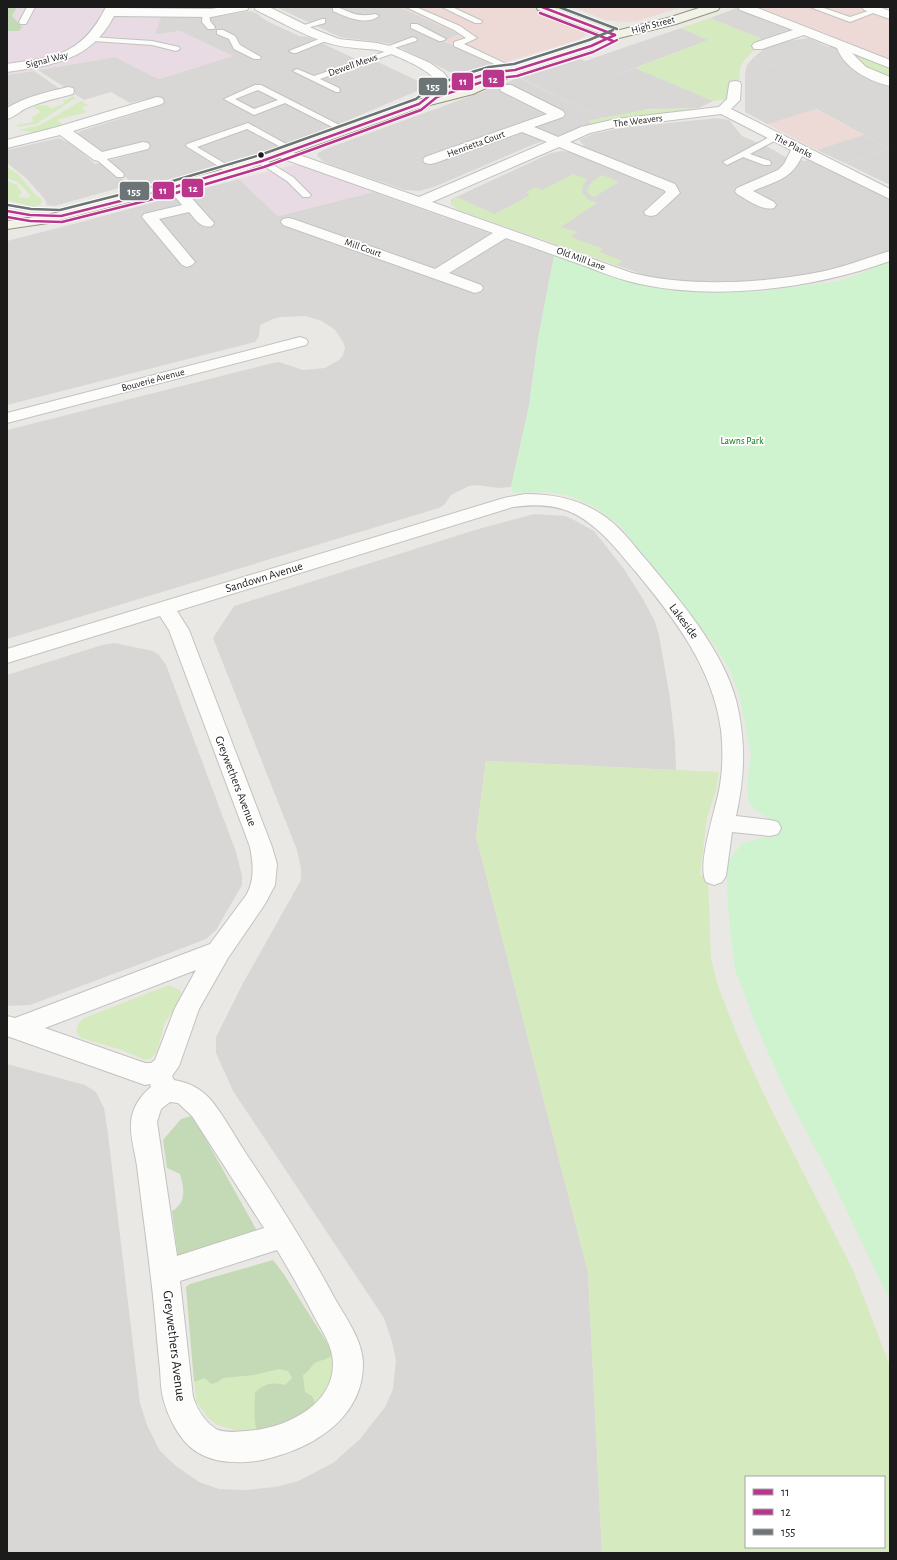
<svg xmlns="http://www.w3.org/2000/svg" width="897" height="1560" font-family="'Alegreya Sans',sans-serif">
<rect width="100%" height="100%" fill="#eae8e4"/>
<g fill="#d9d7d5">
<polygon points="276,7 399,7 460,34 444,41 494,64 463,73 450,72 393,44 340,37"/>
<polygon points="251,11 258,14 262,18 267,21 299,36 309,37 360,61 369,58 429,86 346,121 253,156 218,168 138,188 107,161 150,149 141,143 101,153 76,134 81,131 159,106 146,99 130,103 111,92 84,100 38,70 115,57 159,79 232,56 180,31 154,35 161,17 215,17"/>
<polygon points="681,28 709,40 616,75 585,61"/>
<polygon points="833,45 890,68 890,149 813,107 745,74 747,65 753,58 777,67"/>
<polygon points="34,71 60,89 7,106 7,75"/>
<polygon points="520,78 602,118 589,121 592,124 532,145 434,187 419,191 405,190 340,168 324,162 317,156 318,153 323,150"/>
<polygon points="717,118 729,120 742,136 770,148 787,158 805,161 808,160 890,200 890,251 858,262 806,276 767,282 676,283 653,278 459,210 451,204 451,200 456,197 551,153 562,151 570,152 584,146 579,140 593,134 621,128"/>
<polygon points="59,138 75,146 95,164 102,162 130,185 54,206 46,205 47,203 43,197 26,178 7,163 7,150"/>
<polygon points="890,149 890,185 845,163"/>
<polygon points="239,179 278,216 373,192 554,256 538,339 529,406 511,487 498,488 477,485 469,486 451,495 444,505 439,508 7,639 7,430 273,363 279,362 303,370 325,368 339,360 343,355 345,347 342,340 335,330 322,321 305,316 280,317 273,319 260,325 259,336 255,342 7,405 7,241 85,221"/>
<polygon points="534,514 565,516 576,521 594,531 624,569 643,599 655,622 659,635 670,698 675,742 676,770 486,761 476,836 588,1272 602,1553 7,1553 7,1064 85,1085 96,1092 104,1108 108,1134 140,1403 147,1425 160,1451 176,1466 199,1482 219,1489 244,1490 276,1487 298,1481 333,1463 360,1439 385,1407 393,1389 396,1360 392,1342 384,1318 233,1091 216,1053 216,1037 242,985 301,880 301,868 297,850 213,638 234,606 475,530"/>
<polygon points="114,643 153,651 159,655 166,665 236,852 242,876 242,885 216,930 206,939 167,954 30,1005 7,1006 7,675 102,645"/>
</g>
<g fill="#eddad7">
<polygon points="399,7 532,7 583,31 587,34 578,40 497,65 443,41 459,34"/>
<polygon points="573,7 683,7 637,21 624,22 605,20"/>
<polygon points="753,7 860,7 890,17 890,60 810,27"/>
<polygon points="745,74 816,109 890,149 845,163 807,145 745,112"/>
</g>
<g fill="#e8dbe3">
<polygon points="17,7 173,7 169,17 161,17 155,35 180,31 233,56 159,79 115,57 7,75 7,34 8,31 19,31 21,25 14,20 12,16"/>
<polygon points="294,165 301,166 373,192 278,216 239,179"/>
</g>
<g fill="#d6eac0" fill-rule="evenodd">
<polygon points="710,18 767,41 756,48 744,61 740,68 739,84 730,99 713,101 635,68 708,40 681,28"/>
<path d="M859,56L890,68V78C878,72 866,68 857,58Z"/>
<polygon points="73,96 76,98 36,124 18,127 16,125 33,122 32,117 41,112 32,106 46,105 51,108 64,104 63,101"/>
<polygon points="81,101 88,105 81,108 87,112 57,120 63,125 36,133 19,130 40,125"/>
<polygon points="691,108 695,110 644,116 592,124 588,121 639,110"/>
<polygon points="7,167 18,174 33,192 42,200 41,204 34,207 7,200 7,181 17,185 22,193 19,195 20,197 26,198 31,196 18,182 7,178"/>
<polygon points="573,174 587,179 583,185 582,192 587,199 597,203 561,227 577,232 571,237 603,249 600,252 623,261 616,265 459,210 453,206 451,202 456,197 495,214 530,195 526,192 535,187 542,190"/>
<polygon points="602,175 619,182 594,197 588,193 587,190 592,182"/>
<path d="M486,761L719,772L716,791L707,818L700,875L708,876L711,958L719,989L740,1042L770,1107L854,1272L890,1366V1553H602L588,1272L476,836ZM746,1477H884V1547H746Z"/>
<path d="M169,985L180,990L182,995L180,1003L165,1022L157,1052L150,1059L145,1060L122,1050L81,1038C73,1031 77,1024 84,1018Z"/>
<polygon points="273,1260 283,1273 326,1341 333,1355 335,1366 329,1390 310,1411 270,1429 242,1432 217,1425 208,1418 196,1401 186,1287 190,1284"/>
</g>
<g fill="#c4dab7">
<polygon points="7,7 17,7 12,16 22,27 19,31 9,31 7,34"/>
<path d="M191,1116L194,1118L256,1229V1232L180,1258L178,1256L172,1211C187,1203 184,1188 180,1174L167,1168L163,1140L181,1119Z"/>
<path d="M273,1260L283,1273L326,1341L331,1351V1356C326,1360 320,1360 315,1363C310,1367 309,1372 303,1375L305,1392L312,1396L315,1403C302,1422 278,1426 257,1431C253,1420 255,1406 255,1393C264,1383 272,1382 285,1385L292,1378L288,1371L279,1369L254,1375L223,1378L218,1382L211,1384L205,1378L194,1382L186,1287L190,1284Z"/>
</g>
<polygon fill="#cff3cf" points="554,256 600,271 715,291 738,292 761,291 833,282 849,278 890,261 890,1301 833,1182 788,1097 755,1023 735,969 729,919 726,868 731,857 743,843 761,838 776,836 776,823 755,810 748,800 747,788 751,754 739,694 730,670 715,646 663,578 619,525 595,507 570,496 556,493 543,492 513,493 511,487 529,406 538,339"/>
<g fill="#d8d7d6">
<polygon points="739,7 798,30 767,41 710,18"/>
<polygon points="808,38 829,47 777,67 753,58 770,44"/>
<polygon points="581,59 616,75 635,68 713,101 699,108 648,109 602,118 521,78"/>
<polygon points="745,74 813,107 816,109 767,124 745,112"/>
<polygon points="516,79 590,116 553,129 532,119 542,114 538,109 528,113 520,108 529,105 514,98 506,101 485,90"/>
<polygon points="495,124 525,138 447,168 439,164 432,167 411,156 441,144 451,149 473,141 463,136"/>
<polygon points="864,135 890,149 845,163 817,150"/>
</g>
<g fill="none" stroke-linecap="round" stroke-linejoin="round">
<g stroke="#c2c2c0" stroke-width="2">
<g id="service">
<polygon points="27,7 35,7 26,24 20,24 19,22"/>
<path d="M333,7C339,7 344,10 349,12C358,16 366,16 375,14L379,16C366,26 346,17 333,11Z"/>
<polygon points="406,7 416,7 460,26 477,38 464,44 519,70 515,72 512,72 454,46 454,42 466,38 454,30"/>
<polygon points="442,7 452,7 482,21 481,23 475,23"/>
<polygon points="810,7 821,7 850,17 877,8 881,10 850,22"/>
<polygon points="203,11 209,11 210,21 215,27 214,29 208,29 202,22"/>
<polygon points="322,19 325,19 325,23 303,29 299,27"/>
<polygon points="411,24 417,24 446,39 442,41 439,41 411,28"/>
<polygon points="217,30 223,30 235,36 240,45 261,57 260,59 254,59 234,49 229,39 217,34"/>
<polygon points="91,37 152,41 179,47 180,49 176,51 152,45 94,41 90,39"/>
<polygon points="324,37 327,37 331,39 296,53 293,53 289,51"/>
<polygon points="413,37 417,39 416,41 385,51 381,49"/>
<polygon points="390,50 393,50 397,52 320,79 339,88 340,90 339,92 336,92 293,71 297,69 314,76"/>
<path d="M255,85H261L351,131L350,133H344L285,103L254,115L224,99ZM258,90L278,100L254,109L235,99Z"/>
<polygon points="248,123 286,144 285,146 279,146 247,129 197,147 234,169 235,171 234,173 231,174 186,146 187,144"/>
<polygon points="775,134 778,135 779,137 778,139 750,154 770,161 771,163 770,165 764,165 743,157 727,165 723,162"/>
<polygon points="99,154 102,155 123,173 124,175 123,177 117,177 96,159 95,157 96,155"/>
<polygon points="262,158 293,177 311,195 309,197 303,197 287,181 259,163 258,161"/>
</g>
</g>
<g stroke="#c2c2c0" stroke-width="2">
<g id="minor">
<path d="M106,7H118L117,8L211,9L224,7H249L247,10L211,17L114,16C91,61 52,65 7,72V64C56,57 82,55 106,7Z"/>
<path d="M254,7H269L316,30L339,39L377,43L394,47L430,63L444,73L449,80L439,95H429L428,92L436,80C426,68 393,53 377,50C359,48 342,48 325,42C301,34 279,21 256,10Z"/>
<path d="M738,7H755L890,60V68L852,53L866,67L890,77V86C869,81 845,69 837,48L804,35L762,49H754L752,46L754,43L793,30L740,10Z"/>
<polygon points="862,7 879,7 890,11 890,19 864,10"/>
<path d="M735,81L740,82L741,85L740,100L731,109L890,189V199L802,156C791,180 776,181 753,191L774,202L776,205L774,208C762,211 748,200 737,194L735,191L737,188L778,170L784,164L791,150L721,114L616,127L590,133L570,142L675,184L680,193L656,215L651,216L646,215L644,212L666,192L664,190L559,147L432,202L632,273C691,288 770,283 829,270C850,265 869,257 890,251V261C815,288 719,301 640,284C621,280 603,273 585,266C559,257 532,247 506,238L449,273L481,285L483,288L481,291L475,293L283,225L281,222L283,219L288,218L293,219L435,269L493,233L278,157L276,154L278,151L283,150L288,151L419,197L547,142L522,132L435,163L430,164L425,163L423,160L425,157L547,114L501,91L500,88L501,85H511L563,111L565,114L563,117L534,127L558,137L581,127L616,119L719,107L727,99L729,85L730,82Z"/>
<path d="M68,87L73,88L74,91L73,94C58,98 43,101 29,107C21,110 15,117 7,119V108C25,97 47,92 68,87Z"/>
<polygon points="157,97 162,98 164,101 162,104 73,131 102,152 143,142 148,143 150,146 148,149 99,161 94,160 60,135 7,148 7,140 57,127"/>
<path d="M174,183L179,184L214,223L212,226C201,229 196,220 189,212L159,219L195,262L192,265L187,267L182,265L142,217L144,214L182,205L167,187L169,184Z"/>
<polygon points="300,337 306,339 308,342 306,345 7,423 7,413"/>
<path d="M525,494C551,494 575,498 598,512C619,524 633,545 649,563C681,602 722,649 736,700C746,741 745,775 736,816L770,820L778,822L781,828L778,834L770,836L732,832L726,876L722,882L714,885L706,882C696,865 717,806 720,785C723,767 723,748 721,730C713,668 674,618 636,572C617,550 601,528 575,514C555,504 534,504 513,507L177,611L189,630L272,847L277,864L275,885L265,904L228,958L199,1009L179,1066L172,1076L174,1080C190,1083 200,1088 211,1100C224,1116 234,1135 245,1152C277,1200 308,1248 335,1299C346,1318 363,1341 363,1364C363,1415 318,1445 274,1457C247,1465 209,1466 188,1445C176,1433 167,1414 163,1398C160,1386 161,1373 159,1360C156,1330 154,1300 150,1270C146,1235 141,1200 137,1166C135,1152 130,1137 131,1123C132,1108 140,1096 151,1087L150,1084L145,1085L7,1036V1016L15,1018L210,944L247,894C255,878 253,863 250,847L169,630L160,616L7,663V649L504,498ZM196,970L175,1008L155,1060L151,1063H145L45,1028ZM170,1102L178,1103L192,1116L264,1228L177,1256L157,1122L161,1109ZM277,1250C290,1271 302,1293 314,1316C322,1331 333,1346 333,1364C333,1407 283,1429 246,1431C237,1432 224,1433 216,1429C205,1422 197,1409 193,1397L180,1281Z"/>
</g>
</g>
<g stroke="#92947c" stroke-width="2">
<path id="secondary" d="M536,7H553L616,31L668,18L702,7H720L718,10L676,24L619,38L595,49L519,73L473,94L422,107L227,177L48,223L7,229V221L48,215L71,209L217,171L414,101C442,94 469,87 496,75L494,72L495,69L513,66L587,43L604,35L538,10Z"/>
</g>
<use href="#service" fill="#fcfcfb" fill-rule="evenodd"/>
<use href="#minor" fill="#fcfcfb" fill-rule="evenodd"/>
<use href="#secondary" fill="#f2f2e8" fill-rule="evenodd"/>
<g stroke="#fff" stroke-width="4.5">
<g id="bus-1">
<polyline points="542,7 615,35"/>
<polyline points="7,211 30,215 61,216 168,189 262,161 419,104 434,92 467,80 490,73 515,70 591,46 615,35"/>
</g>
</g>
<g stroke="#fff" stroke-width="4.5">
<g id="bus-2">
<polyline points="540,13 613,41"/>
<polyline points="7,217 30,221 62,222 169,195 264,167 421,110 437,97 491,79 517,76 593,52 617,40"/>
</g>
</g>
<g stroke="#fff" stroke-width="4.5">
<g id="bus-3">
<polyline points="559,7 617,29"/>
<polyline points="8,205 31,209 60,210 166,183 260,155 416,99 431,87 465,74 489,67 514,64 589,40 613,30"/>
</g>
</g>
<use href="#bus-1" stroke="#b9368c" stroke-width="2.5"/>
<use href="#bus-2" stroke="#b9368c" stroke-width="2.5"/>
<use href="#bus-3" stroke="#6c7476" stroke-width="2.5"/>
</g>
<circle fill="#1b1b1b" stroke="#fff" stroke-width="1.5" cx="261" cy="155" r="3.5"/>
<g text-anchor="middle" dominant-baseline="central" stroke-width="3.5" stroke-linejoin="round" paint-order="stroke">
<g font-size="10" fill="#1b1b1b" stroke="#fff">
<text transform="translate(653 25) rotate(-15)">High Street</text>
<text transform="translate(47 60) rotate(-14)">Signal Way</text>
<text transform="translate(353 65) rotate(-19)">Dewell Mews</text>
<text transform="translate(638 121) rotate(-7)">The Weavers</text>
<text transform="translate(476 144) rotate(-20)">Henrietta Court</text>
<text transform="translate(793 146) rotate(27)">The Planks</text>
<text transform="translate(363 248) rotate(19)">Mill Court</text>
<text transform="translate(581 259) rotate(20)">Old Mill Lane</text>
<text transform="translate(153 380) rotate(-15)">Bouverie Avenue</text>
</g>
<g font-size="10" fill="#057d0f" stroke="#fff">
<text x="742" y="441">Lawns Park</text>
</g>
<g font-size="12" fill="#1b1b1b" stroke="#fff">
<text transform="translate(264 577) rotate(-17)">Sandown Avenue</text>
<text transform="translate(684 621) rotate(53)">Lakeside</text>
<text transform="translate(236 781) rotate(69)">Greywethers Avenue</text>
</g>
<g font-size="14" fill="#1b1b1b" stroke="#fff">
<text transform="translate(174 1346) rotate(83)">Greywethers Avenue</text>
</g>
</g>
<g stroke="#fff" stroke-width="1.5">
<rect x="482" y="69" width="23" height="19" rx="4" fill="#b9368c"/>
<rect x="451" y="72" width="23" height="19" rx="4" fill="#b9368c"/>
<rect x="418" y="77" width="30" height="19" rx="4" fill="#6c7476"/>
<rect x="181" y="178" width="23" height="20" rx="4" fill="#b9368c"/>
<rect x="152" y="181" width="23" height="19" rx="4" fill="#b9368c"/>
<rect x="119" y="181" width="31" height="20" rx="4" fill="#6c7476"/>
</g>
<g font-size="11" text-anchor="middle" font-weight="bold" fill="#fff">
<text x="493" y="83">12</text>
<text x="463" y="85">11</text>
<text x="433" y="90">155</text>
<text x="193" y="192">12</text>
<text x="163" y="194">11</text>
<text x="134" y="195">155</text>
</g>
<rect width="897" height="1560" fill="none" stroke="#1b1b1b" stroke-width="16"/>
<rect x="745" y="1476" width="140" height="72" fill="#ffffff" stroke="#a4a4a4"/>
<rect x="753" y="1489" width="20" height="6" fill="#b9368c" stroke="#a4a4a4"/>
<text x="781" y="1496" font-size="12" fill="#1b1b1b">11</text>
<rect x="753" y="1509" width="20" height="6" fill="#b9368c" stroke="#a4a4a4"/>
<text x="781" y="1516" font-size="12" fill="#1b1b1b">12</text>
<rect x="753" y="1529" width="20" height="6" fill="#6c7476" stroke="#a4a4a4"/>
<text x="781" y="1536" font-size="12" fill="#1b1b1b">155</text>
</svg>
